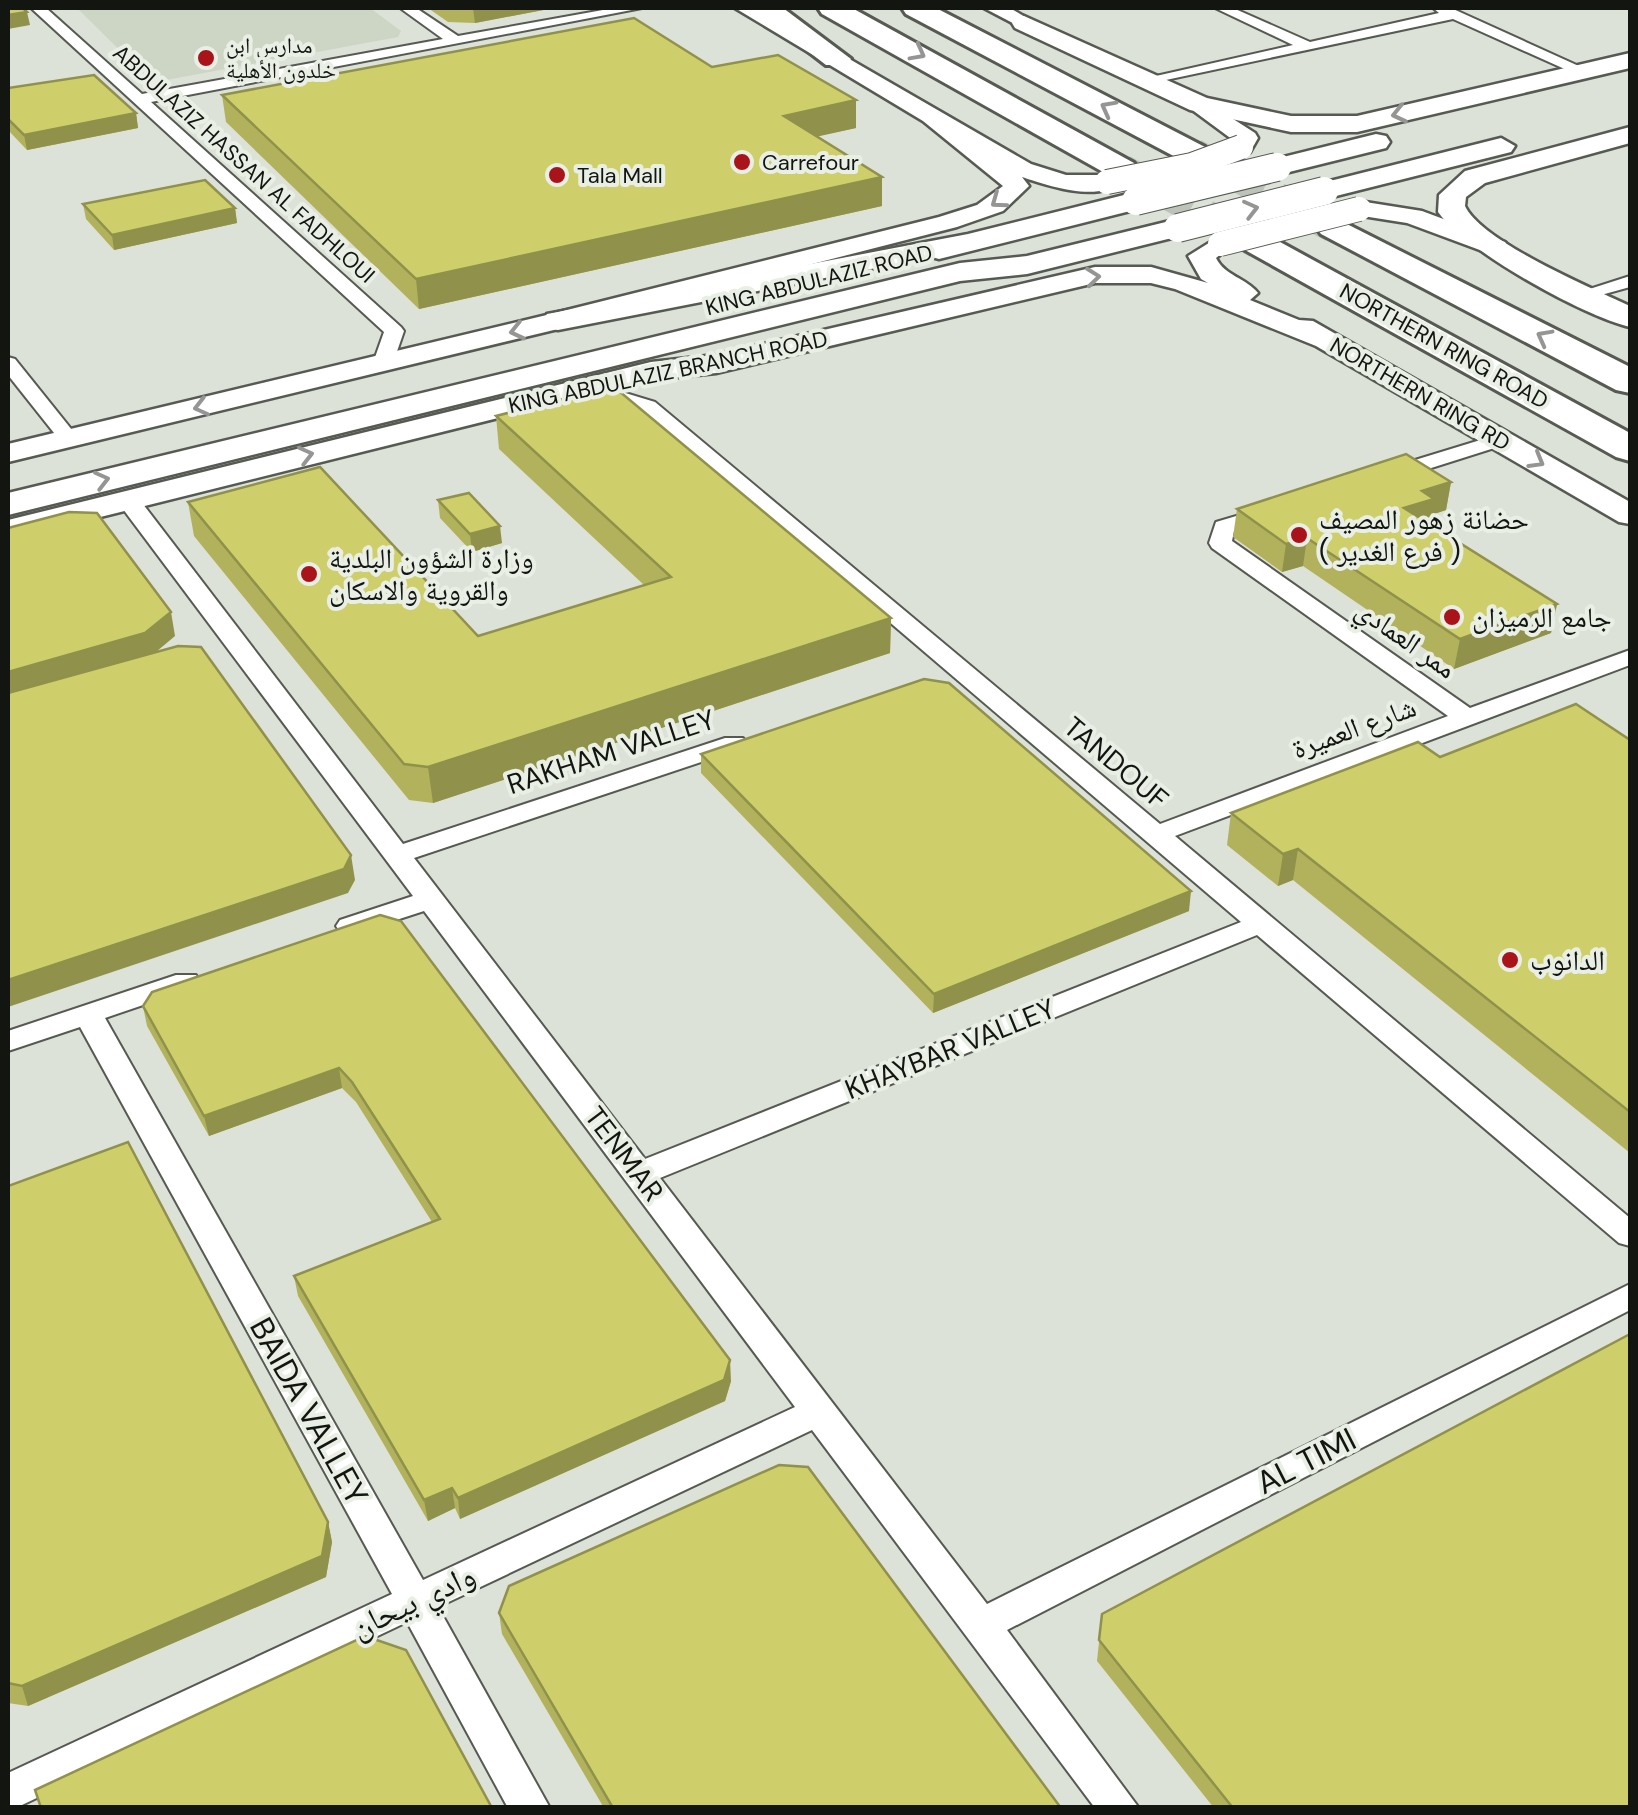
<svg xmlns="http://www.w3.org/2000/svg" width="1638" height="1815" font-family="'DM Sans','Noto Naskh Arabic',sans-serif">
<rect width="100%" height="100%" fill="#dce2d8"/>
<polygon fill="#cdd5c5" points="77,8 370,8 401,31 398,37 166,80 149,79"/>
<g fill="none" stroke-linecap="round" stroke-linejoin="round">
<g stroke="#bec3ba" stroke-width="31" stroke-dasharray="31 16" stroke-linecap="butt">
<polyline points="1194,154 1333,227"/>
<polyline points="1123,170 1257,243"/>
</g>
<g stroke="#565a52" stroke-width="4">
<g id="street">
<polygon points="31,8 46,8 142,94 443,39 400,8 416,8 458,36 614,8 642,8 151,102 401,327 404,331 393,363 383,369 373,363 384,332"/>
<polygon points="1215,8 1233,8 1310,42 1439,13 1433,8 1451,8 1592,72 1578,75 1453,19 1147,84 1147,78 1293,45"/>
<polygon points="1630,276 1630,287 1583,300 1574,294"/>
<polygon points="8,357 15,359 76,435 79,439 76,443 62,443 8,375"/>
<polygon points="591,391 622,392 655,402 1160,824 1448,716 1212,548 1209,543 1216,522 1270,506 1278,508 1281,513 1278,518 1234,531 1232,541 1470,708 1630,650 1630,665 1175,836 1630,1218 1630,1246 1619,1243 1257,935 660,1178 987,1604 1630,1284 1630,1310 1007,1630 1139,1808 1095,1808 812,1430 438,1607 550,1808 508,1808 407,1622 22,1805 8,1808 8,1773 392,1594 80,1027 8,1051 8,1031 176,975 196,975 200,981 196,987 105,1018 423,1580 795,1407 424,911 350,935 340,932 336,926 340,920 413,896 120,505 117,500 120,495 136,495 403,844 725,738 743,738 747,743 743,748 414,858 645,1159 1241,922 641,410 620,404 584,401 581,397"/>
<polygon points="1500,434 1510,440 1507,444 1387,482 1376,476 1379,471"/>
</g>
</g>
<g stroke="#565a52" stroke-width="5">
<g id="secondary">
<path d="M735,8H761L1031,164L1066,175H1107L1119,182C1099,203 1046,185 1022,177L1029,186L1003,211L957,227L558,329L8,462V444L555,313L939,217L977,205L1003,186L923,121Z"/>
<polygon points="984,8 1010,8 1035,23 1024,29"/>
<polygon points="1199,97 1255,133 1258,138 1250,152 1232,152 1229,147 1233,140 1191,109 1187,104"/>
<polygon points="1359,201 1422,211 1505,242 1509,248 1496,256 1407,223 1350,214 1346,209 1350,204"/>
<path d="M1220,236L1233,244L1216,258C1225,276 1246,278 1258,293L1250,300L1299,320L1313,321L1630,502V524L1619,522L1316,346L1175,289L1151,283H1095L716,373L651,380L8,540V520L651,362L716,355L1095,267H1151L1208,283L1201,279L1188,256Z"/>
</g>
</g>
<g stroke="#565a52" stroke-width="5">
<g id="primary">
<polygon points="1024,16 1207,98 1291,116 1357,116 1630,53 1630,68 1357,132 1291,132 1190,110 1015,28 1012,23 1015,18"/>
<path d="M1630,127V143L1485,183L1466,197L1465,206C1482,242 1592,288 1630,306V327C1585,317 1464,250 1438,212L1439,195L1465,171Z"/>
<polygon points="1376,134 1386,136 1390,142 1386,148 1277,175 1263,167 1267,161"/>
<polygon points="1501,138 1515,146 1511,152 1324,199 1314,197 1310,191 1314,185"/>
<polygon points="1136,192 1146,195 1150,201 1146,207 939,259 932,257 558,330 547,328 542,321 547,314 558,312 968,234"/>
<polygon points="1178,219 1188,222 1193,228 1188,234 1027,274 960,281 8,515 8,493 960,263 1027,256"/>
</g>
</g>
<g stroke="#565a52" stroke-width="6">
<g id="highway">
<polygon points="752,8 783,8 851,59 846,65 826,65"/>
<polygon points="818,8 852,8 1134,163 1139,170 1134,177 1112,177 822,14"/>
<polygon points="902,8 936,8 1205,147 1210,154 1205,161 1183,161 906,14"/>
<polygon points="1333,217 1630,367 1630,393 1616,390 1321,234 1316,227 1321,220"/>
<polygon points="1257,233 1269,236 1630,433 1630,461 1616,457 1245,250 1240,243 1245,236"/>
</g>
</g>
<use href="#street" fill="#fff" fill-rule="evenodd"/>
<use href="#secondary" fill="#fff" fill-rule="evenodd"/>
<use href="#primary" fill="#fff" fill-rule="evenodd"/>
<use href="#highway" fill="#fff" fill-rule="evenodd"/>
<g stroke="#565a52" stroke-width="26" stroke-linecap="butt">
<g id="secondary-bridge">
<polyline points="1107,182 1192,165 1241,147"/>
<polyline points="1220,244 1359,209"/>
</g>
</g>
<g stroke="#565a52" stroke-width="30" stroke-linecap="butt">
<g id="primary-bridge">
<polyline points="1136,201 1277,167"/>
<polyline points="1178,228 1324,191"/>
</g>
</g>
<use href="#secondary-bridge" stroke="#fff" stroke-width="24"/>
<use href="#primary-bridge" stroke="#fff" stroke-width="28"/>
</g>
<g fill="#b1b25b">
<polygon points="428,8 554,8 475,23 448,22"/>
<polygon points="712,67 856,128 817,136 882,206 419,309 226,122 222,95"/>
<polygon points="8,88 136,113 138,128 27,150 8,130"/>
<polygon points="83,204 235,208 237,223 114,250 86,219"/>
<polygon points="496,416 891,618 890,653 433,803 409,800 194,536 188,502 478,636 644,585 499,449"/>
<polygon points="1451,482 1446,510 1431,515 1429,524 1557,604 1551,633 1454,669 1303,566 1282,572 1233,537 1237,509"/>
<polygon points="438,500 502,543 472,552 440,518"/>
<polygon points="1630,740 1630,1153 1293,880 1278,886 1227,845 1231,813 1440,757"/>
<polygon points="701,754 1189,911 933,1013 701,773"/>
<polygon points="380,915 731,1381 725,1401 460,1519 455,1508 428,1521 298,1296 294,1276 432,1222 356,1102 342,1088 209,1136 147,1026 143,1006"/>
<polygon points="8,1186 328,1522 332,1542 326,1577 28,1706 8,1703"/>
<polygon points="499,1613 1061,1808 604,1808 502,1634"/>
<polygon points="1102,1614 1630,1808 1214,1808 1097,1661"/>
</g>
<g fill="#90914a">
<polygon points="473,8 554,8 475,23"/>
<polygon points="27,12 30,25 8,29 8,15"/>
<polygon points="856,100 856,128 784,144 784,116"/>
<polygon points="136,113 138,128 27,150 24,135"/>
<polygon points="882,177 882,206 419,309 416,279"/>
<polygon points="235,208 237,223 114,250 112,235"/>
<polygon points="1451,482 1446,510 1431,515 1429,526 1404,508 1422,491"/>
<polygon points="500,526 502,543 472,552 470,534"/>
<polygon points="1307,538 1303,566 1282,572 1286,544"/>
<polygon points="1557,604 1551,633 1454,669 1460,639"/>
<polygon points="171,612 175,636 150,657 8,697 8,672"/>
<polygon points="891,618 890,653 433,803 428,767"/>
<polygon points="1298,849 1293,880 1278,886 1283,854"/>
<polygon points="351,855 355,880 348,893 8,1007 8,980"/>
<polygon points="1191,891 1189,911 933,1013 934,994"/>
<polygon points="339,1068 342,1088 209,1136 204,1116"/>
<polygon points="730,1360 731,1381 725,1401 460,1519 458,1498"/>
<polygon points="452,1488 455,1508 428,1521 424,1500"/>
<polygon points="328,1522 332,1542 326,1577 28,1706 22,1686"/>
</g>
<g fill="#cecf6a" stroke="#90914a" stroke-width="2.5">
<polygon points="8,8 23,8 27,12 8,15"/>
<polygon points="634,18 712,67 778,55 856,100 784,116 882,177 416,279 222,95"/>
<polygon points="94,75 136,113 24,135 8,119 8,88"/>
<polygon points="205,180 235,208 112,235 83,204"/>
<polygon points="613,386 891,618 428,767 404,764 188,502 320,467 478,636 671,577 496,416"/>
<polygon points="1406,454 1451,482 1422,491 1434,499 1404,508 1557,604 1460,639 1307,538 1286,544 1237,509"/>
<polygon points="469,493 500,526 470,534 438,500"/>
<polygon points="69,512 97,513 171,612 145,633 8,672 8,528"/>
<polygon points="178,646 201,647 351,855 344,869 8,980 8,693"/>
<polygon points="924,679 949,683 1191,891 934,994 701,754"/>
<polygon points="1576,704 1630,740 1630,1112 1298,849 1283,854 1231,813 1418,742 1440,757"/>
<polygon points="380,915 401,921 730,1360 724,1380 458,1498 452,1488 424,1500 294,1276 440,1219 352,1082 339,1068 204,1116 143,1006 152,992"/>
<polygon points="128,1142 328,1522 322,1556 22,1686 8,1683 8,1186"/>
<polygon points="1630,1334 1630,1808 1233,1808 1099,1640 1102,1614"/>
<polygon points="779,1465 808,1467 1061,1808 613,1808 499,1613 509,1586"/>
<polygon points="365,1636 406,1650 492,1808 41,1808 35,1790"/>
</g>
<defs><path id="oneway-chevron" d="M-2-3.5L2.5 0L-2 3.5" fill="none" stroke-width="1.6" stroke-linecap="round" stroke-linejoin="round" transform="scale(2.5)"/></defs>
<g stroke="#959694">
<use href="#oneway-chevron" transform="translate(918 53) rotate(28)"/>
<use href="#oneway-chevron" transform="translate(1108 108) rotate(-152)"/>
<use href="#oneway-chevron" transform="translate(1399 114) rotate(167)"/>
<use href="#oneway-chevron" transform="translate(998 201) rotate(144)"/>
<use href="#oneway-chevron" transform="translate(1251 209) rotate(-14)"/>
<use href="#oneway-chevron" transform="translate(1093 277) rotate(-6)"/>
<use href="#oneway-chevron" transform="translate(517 331) rotate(167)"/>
<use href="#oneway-chevron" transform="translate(1544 337) rotate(-152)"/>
<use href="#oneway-chevron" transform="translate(201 407) rotate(166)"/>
<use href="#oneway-chevron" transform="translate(306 455) rotate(-14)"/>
<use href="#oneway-chevron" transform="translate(1537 461) rotate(30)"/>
<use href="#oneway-chevron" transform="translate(102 480) rotate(-14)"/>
</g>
<g fill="#a9141b" stroke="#e9efe5" stroke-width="4">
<circle cx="206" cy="58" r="10"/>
<circle cx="742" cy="162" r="10"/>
<circle cx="557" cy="175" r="10"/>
<circle cx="1299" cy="535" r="10"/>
<circle cx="309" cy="574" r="10"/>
<circle cx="1452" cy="617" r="10"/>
<circle cx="1510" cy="960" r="10"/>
</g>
<g text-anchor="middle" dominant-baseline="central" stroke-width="8" stroke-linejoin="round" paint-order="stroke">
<g font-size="22" fill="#131511" stroke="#e9efe5" text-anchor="start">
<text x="226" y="45">مدارس ابن<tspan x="226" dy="25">خلدون الأهلية</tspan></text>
<text x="762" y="162">Carrefour</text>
<text x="577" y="175">Tala Mall</text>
</g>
<g font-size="22" fill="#131511" stroke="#e9efe5">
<text transform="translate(244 164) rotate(42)">ABDULAZIZ HASSAN AL FADHLOUI</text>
<text transform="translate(819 280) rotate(-14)">KING ABDULAZIZ ROAD</text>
<text transform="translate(1444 346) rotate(29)">NORTHERN RING ROAD</text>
<text transform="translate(668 372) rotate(-12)">KING ABDULAZIZ BRANCH ROAD</text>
<text transform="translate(1420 394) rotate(30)">NORTHERN RING RD</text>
</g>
<g font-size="28" fill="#131511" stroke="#e9efe5" text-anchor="start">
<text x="1319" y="519">حضانة زهور المصيف<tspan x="1319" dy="32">( فرع الغدير )</tspan></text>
<text x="329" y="558">وزارة الشؤون البلدية<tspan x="329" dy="32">والقروية والاسكان</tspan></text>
<text x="1472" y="617">جامع الرميزان</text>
<text x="1530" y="960">الدانوب</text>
</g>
<g font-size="28" fill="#131511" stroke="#e9efe5">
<text transform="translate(1406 639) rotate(35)">ممر العمادي</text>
<text transform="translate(1354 728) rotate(-20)">شارع العميرة</text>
<text transform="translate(611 752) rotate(-18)">RAKHAM VALLEY</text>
<text transform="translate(1116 763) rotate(40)">TANDOUF</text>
<text transform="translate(950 1049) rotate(-22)">KHAYBAR VALLEY</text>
<text transform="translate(624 1154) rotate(53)">TENMAR</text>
</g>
<g font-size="32" fill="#131511" stroke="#e9efe5">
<text transform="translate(309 1411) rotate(61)">BAIDA VALLEY</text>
<text transform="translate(1306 1461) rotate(-27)">AL TIMI</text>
<text transform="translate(413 1601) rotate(-25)">وادي بيحان</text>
</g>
</g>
<rect width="1638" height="1815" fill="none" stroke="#131511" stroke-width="20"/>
</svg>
